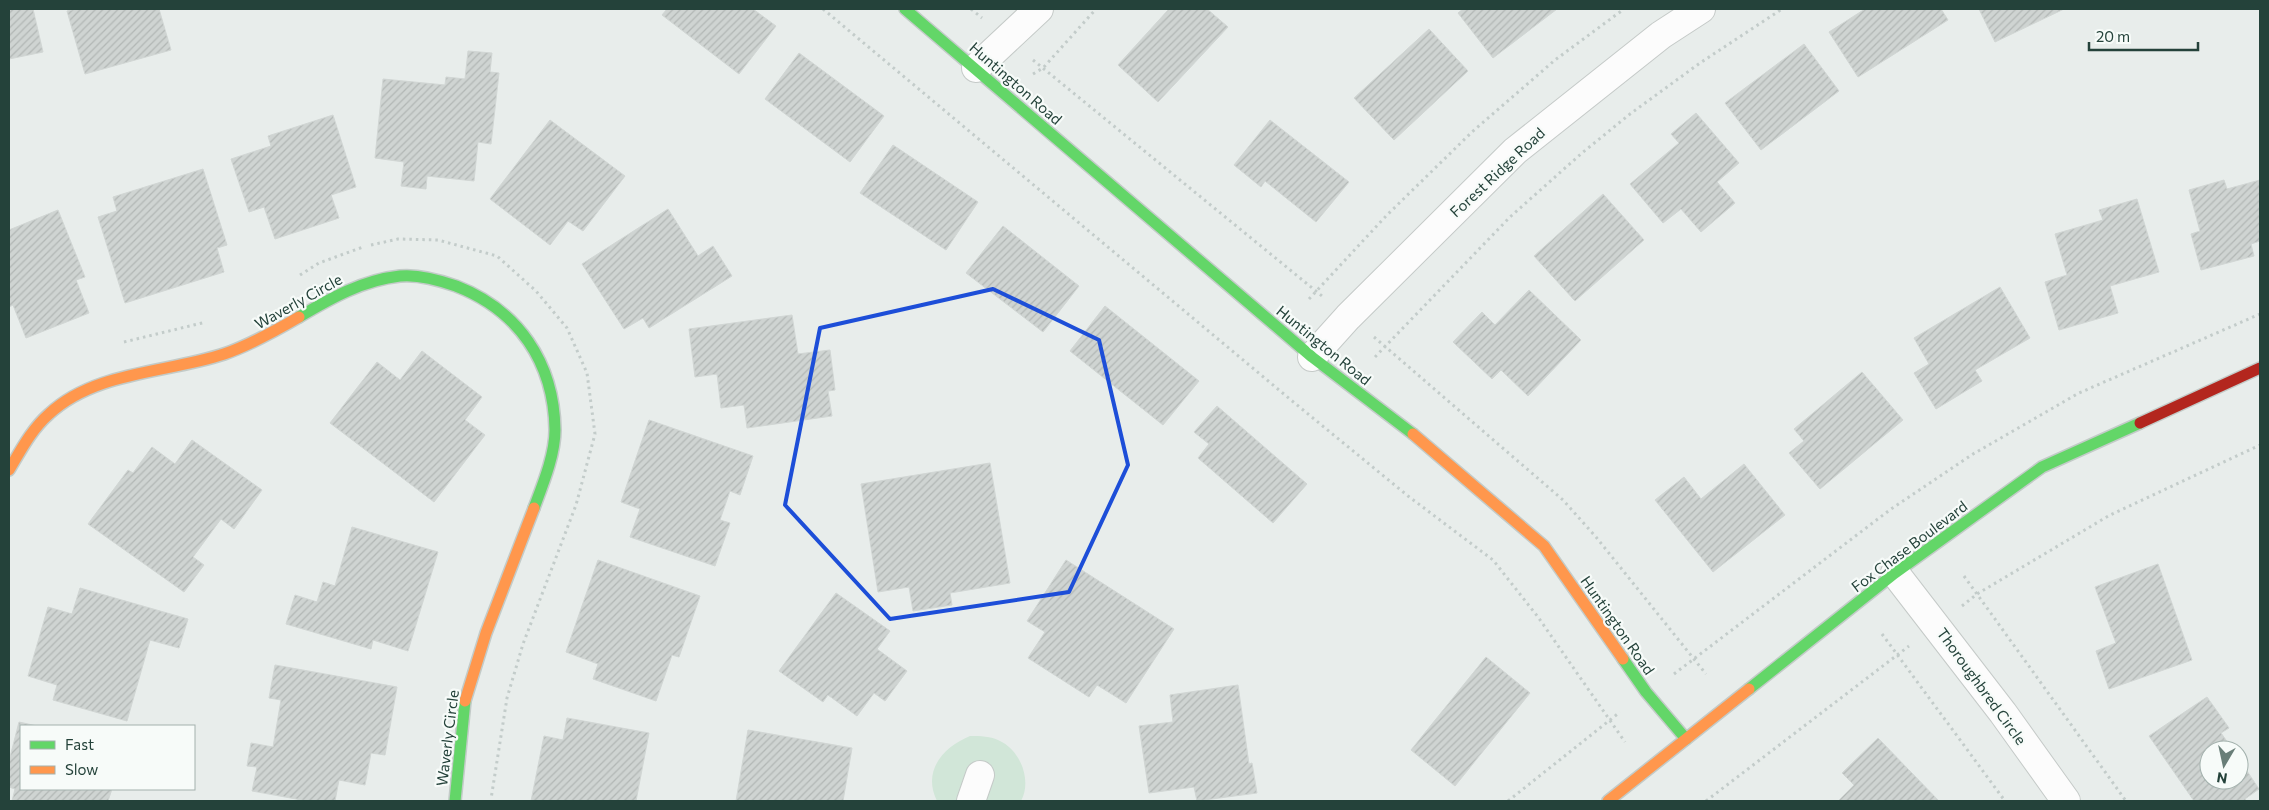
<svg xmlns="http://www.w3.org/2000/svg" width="2269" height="810" font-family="Commissioner,sans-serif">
<defs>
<pattern id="building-hatch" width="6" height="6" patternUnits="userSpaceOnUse" patternTransform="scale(1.25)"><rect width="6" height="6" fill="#cfd4d2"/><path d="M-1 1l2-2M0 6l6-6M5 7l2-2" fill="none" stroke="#b2b7b5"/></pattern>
</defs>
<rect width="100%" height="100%" fill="#e8edeb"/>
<path fill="#d1e6d8" d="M970,736C981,736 990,736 1000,741C1021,751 1032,781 1021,801H937C922,771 943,747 970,736Z"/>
<g fill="url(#building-hatch)" stroke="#d1d6d4">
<polygon points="9,9 33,9 43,52 9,59"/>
<polygon points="76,9 159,9 171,50 85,74 67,11"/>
<polygon points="667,9 753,9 776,26 739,74 662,15"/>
<polygon points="1169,9 1207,9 1228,27 1158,102 1118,65"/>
<polygon points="1463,9 1557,9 1493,58 1458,13"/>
<polygon points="1865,9 1941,9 1948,20 1858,77 1829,32"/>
<polygon points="1979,9 2064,9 1995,42"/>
<polygon points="1429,29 1468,71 1394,140 1354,98"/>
<polygon points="1804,44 1839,91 1761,150 1725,103"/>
<polygon points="468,51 492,53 490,72 499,73 491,144 478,142 474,181 427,176 426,189 401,186 404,162 375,158 383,79 445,85 446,77 465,79"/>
<polygon points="799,53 884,116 850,162 765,99"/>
<polygon points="1696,113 1739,163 1717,182 1735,203 1701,232 1681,209 1663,223 1630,184 1679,143 1671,134"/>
<polygon points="333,115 356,187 331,195 339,218 275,239 264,207 249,212 231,159 271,146 268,136"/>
<polygon points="550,120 625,176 583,231 568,221 550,245 490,199"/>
<polygon points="1270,120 1349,182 1316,222 1265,181 1261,187 1234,165"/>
<polygon points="893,145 978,202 946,250 860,193"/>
<polygon points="203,169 227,245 217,248 224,272 125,303 98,217 117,211 113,197"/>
<polygon points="2224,180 2227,189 2260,180 2260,241 2251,244 2254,256 2201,270 2191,234 2200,231 2189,190"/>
<polygon points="1603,194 1644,240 1575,301 1534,256"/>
<polygon points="2137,199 2159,272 2110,286 2118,313 2059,330 2045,282 2067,275 2055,234 2103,220 2099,210"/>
<polygon points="668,209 698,256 713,246 732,276 649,328 643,318 624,329 582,264"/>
<polygon points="58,210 85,277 76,280 89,313 26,338 13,305 9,307 9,230"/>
<polygon points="1003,226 1079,286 1043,332 966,273"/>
<polygon points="2000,287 2030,338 1975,370 1982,381 1936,409 1914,373 1929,364 1914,338"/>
<polygon points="1529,290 1581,340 1528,396 1501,370 1492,379 1453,342 1482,312 1495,325"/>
<polygon points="1105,306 1199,381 1163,425 1070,351"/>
<polygon points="792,315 798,354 830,350 835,390 828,391 832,416 747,428 744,405 721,408 717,374 695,377 689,329"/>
<polygon points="422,351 482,397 465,420 485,435 434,502 330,423 377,362 400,380"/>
<polygon points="1862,372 1903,420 1820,489 1789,453 1804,441 1794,429"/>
<polygon points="1217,406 1307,484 1273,523 1198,458 1209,444 1194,432"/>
<polygon points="649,420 753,456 740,495 730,491 720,520 730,523 715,566 630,537 640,509 621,502"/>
<polygon points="192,440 262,490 234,529 221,519 193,557 204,565 184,592 88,524 128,470 133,473 152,447 175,464"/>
<polygon points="990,463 1010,583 950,593 952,605 913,611 909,587 878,592 861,484"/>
<polygon points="1744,464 1785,515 1713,572 1655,500 1684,477 1701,499"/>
<polygon points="352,527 438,552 408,651 373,640 371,649 286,624 295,595 317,602 323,582 335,586"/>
<polygon points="598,560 700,596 679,657 672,655 656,701 593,679 598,664 566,652"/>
<polygon points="1066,560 1174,629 1126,703 1097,685 1089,697 1028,658 1045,632 1027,621"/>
<polygon points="2158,564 2192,660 2109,689 2096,651 2116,643 2095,587"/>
<polygon points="80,588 188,619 179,648 150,640 127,721 53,700 57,685 28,676 48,607 72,614"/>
<polygon points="836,593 890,631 877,649 907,671 885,701 874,693 857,716 828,695 823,702 779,671"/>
<polygon points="1486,657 1530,693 1455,786 1411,750"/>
<polygon points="275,665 397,687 385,755 371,753 365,785 339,780 335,801 307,801 252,791 257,767 247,766 251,743 273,747 281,700 269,698"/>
<polygon points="1238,685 1249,764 1252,763 1257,793 1197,801 1194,787 1149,793 1139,726 1173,722 1170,695"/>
<polygon points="2207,697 2229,728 2221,733 2233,750 2209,750 2209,780 2239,780 2239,759 2259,789 2245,799 2247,801 2194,801 2149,736"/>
<polygon points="567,718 649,733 636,801 531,801 544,736 563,740"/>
<polygon points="19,722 37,726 21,726 21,789 112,789 108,801 12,801 15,789 9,787 9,761"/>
<polygon points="748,730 852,748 843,801 736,801"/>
<polygon points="1878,738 1939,801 1838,801 1854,785 1842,773"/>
</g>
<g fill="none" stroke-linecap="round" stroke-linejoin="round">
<g stroke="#c5cac8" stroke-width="30">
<g id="street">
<polyline points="976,68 1039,9"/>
<polyline points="1312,357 1348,317 1515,151 1661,35 1701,9"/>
<polyline points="1895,573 2003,713 2066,801"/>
<polyline points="971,801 980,775"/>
</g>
</g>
<g stroke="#c3cbc8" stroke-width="14">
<g id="fast">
<polyline points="905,9 1312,357 1413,434"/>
<path d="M299,317C331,298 363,280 400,276C419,274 439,280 456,286C518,310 554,362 555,430C555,455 543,484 534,508"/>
<polyline points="1623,659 1646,692 1686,739"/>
<polyline points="1749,689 1895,573 2042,467 2140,423"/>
<polyline points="455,801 465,701"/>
</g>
</g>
<g stroke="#c3cbc8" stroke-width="14">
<g id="slow">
<polyline points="1413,434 1544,546 1623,659"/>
<path d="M9,470C21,450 31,430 49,414C95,371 167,373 224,354C250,345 275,331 299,317"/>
<polyline points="465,701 486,633 534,508"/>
<polyline points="1608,801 1749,689"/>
</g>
</g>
<g stroke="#c3cbc8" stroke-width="14">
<polyline id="jam" points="2140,423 2260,368"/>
</g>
<g stroke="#c3ccca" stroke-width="3" stroke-dasharray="2.5 4" stroke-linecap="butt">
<polyline points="823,9 1291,400 1408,496 1493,560 1538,617 1625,742"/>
<polyline points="971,9 982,18"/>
<polyline points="1033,60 1322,296"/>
<polyline points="1033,74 1043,68 1096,9"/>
<polyline points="371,245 398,239 438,240 497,256 536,291 567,328 587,373 595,434 576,505 523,644 507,698 491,799"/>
<polyline points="300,275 319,263 363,247"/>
<polyline points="1309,299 1386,216 1472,132 1555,60 1624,9"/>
<polyline points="1374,337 1563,500 1596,537 1706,674"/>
<polyline points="124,342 206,322"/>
<polyline points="1375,357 1510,217 1582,153 1630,114 1700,63 1782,9"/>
<polyline points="1964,576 2126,801"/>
<polyline points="1962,606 1977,594 2110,515 2260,445"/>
<polyline points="1882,634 2005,801"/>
<polyline points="1674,674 1891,509 1973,454 2079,393 2260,314"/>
<polyline points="1508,801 1620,712"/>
<polyline points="1706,801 1909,646"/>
</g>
<use href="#street" stroke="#fcfcfc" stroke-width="28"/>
<use href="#fast" stroke="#63d668" stroke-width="11"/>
<use href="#slow" stroke="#ff974d" stroke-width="11"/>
<use href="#jam" stroke="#b3261e" stroke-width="11"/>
</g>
<path fill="none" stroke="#1d4ed8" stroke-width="4" stroke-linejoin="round" d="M993,289L1099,340L1128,465L1069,592L890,619L785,505L820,328Z"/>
<g text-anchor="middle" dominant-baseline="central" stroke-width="4.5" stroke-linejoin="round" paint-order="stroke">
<g font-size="15" fill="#24423a" stroke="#f7fbf9">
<text transform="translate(1016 83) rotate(41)">Huntington Road</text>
<text transform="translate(1497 172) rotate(-43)">Forest Ridge Road</text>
<text transform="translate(298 301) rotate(-29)">Waverly Circle</text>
<text transform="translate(1324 345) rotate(39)">Huntington Road</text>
<text transform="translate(1909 546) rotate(-37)">Fox Chase Boulevard</text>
<text transform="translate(1618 625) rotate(55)">Huntington Road</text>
<text transform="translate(1982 686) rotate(54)">Thoroughbred Circle</text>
<text transform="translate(447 738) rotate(-83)">Waverly Circle</text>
</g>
</g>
<rect width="2269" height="810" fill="none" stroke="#24423a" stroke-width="20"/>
<rect x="20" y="725" width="175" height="65" fill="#f7fbf9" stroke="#a3b1ad"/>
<rect x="30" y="741" width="25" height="8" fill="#63d668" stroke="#a3b1ad"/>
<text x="65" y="750" font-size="15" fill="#24423a">Fast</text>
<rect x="30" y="766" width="25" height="8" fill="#ff974d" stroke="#a3b1ad"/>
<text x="65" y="775" font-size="15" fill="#24423a">Slow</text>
<g transform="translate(2224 765) rotate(189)"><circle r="24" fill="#f7fbf9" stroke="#a3b1ad"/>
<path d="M0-4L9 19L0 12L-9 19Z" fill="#697e78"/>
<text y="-8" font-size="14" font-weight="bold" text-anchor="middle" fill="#24423a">N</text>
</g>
<path d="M2089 42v8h109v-8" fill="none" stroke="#24423a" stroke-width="2.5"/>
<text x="2096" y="42" font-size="15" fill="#24423a" stroke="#f7fbf9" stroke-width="4" paint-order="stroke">20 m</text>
</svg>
